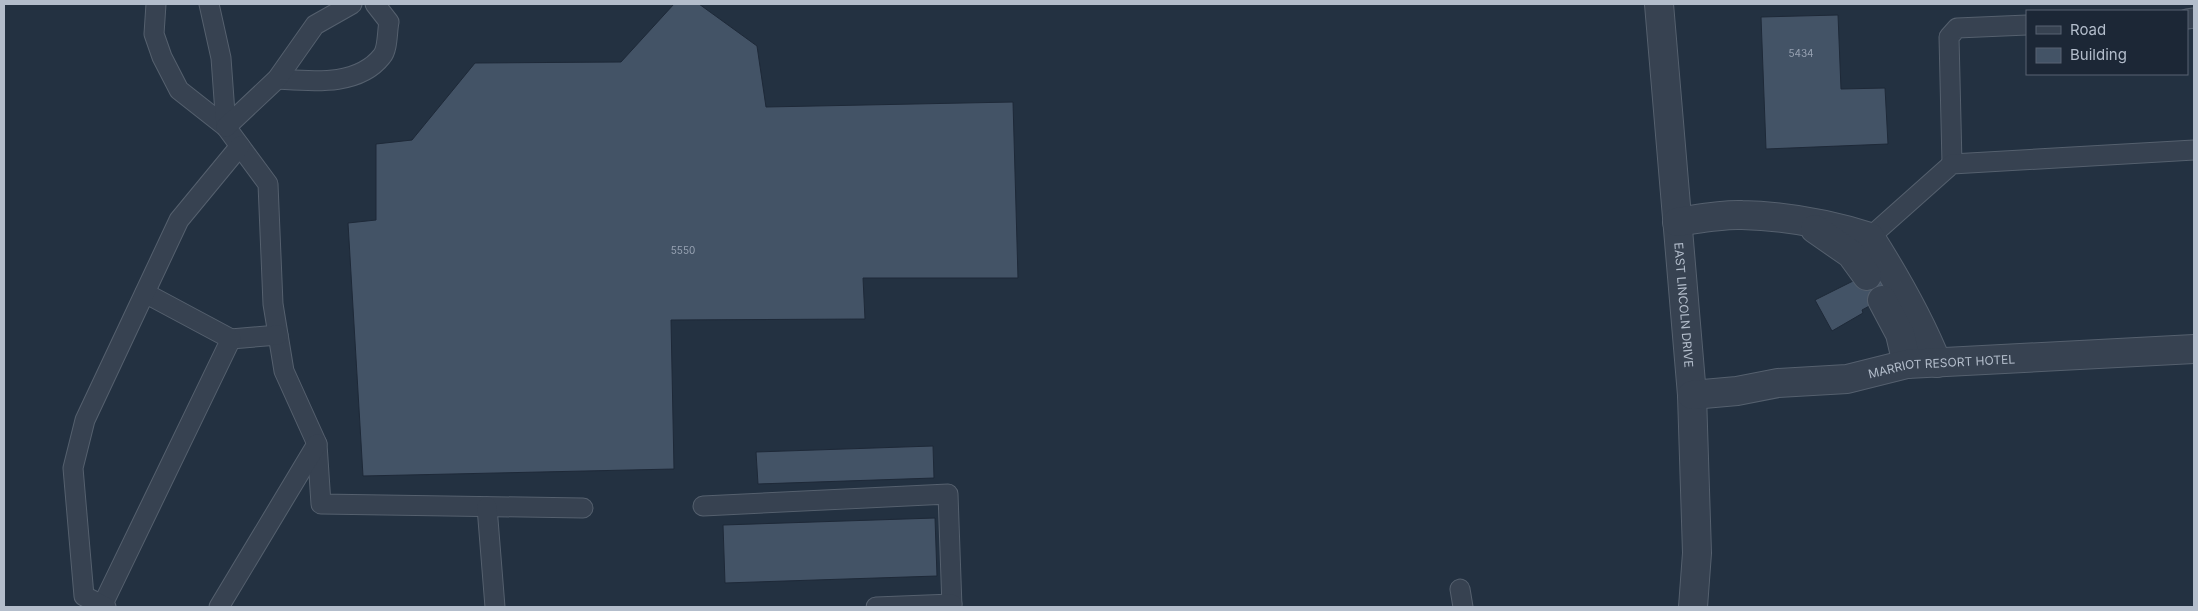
<svg xmlns="http://www.w3.org/2000/svg" width="2198" height="611" font-family="Inter,sans-serif">
<rect width="100%" height="100%" fill="#233141"/>
<g fill="#435366" stroke="#1e2938">
<polygon points="674,4 699,4 757,46 766,107 1013,102 1018,278 863,278 865,319 671,320 674,469 363,476 348,223 376,220 376,144 412,140 475,63 621,62"/>
<polygon points="1838,15 1841,89 1885,88 1888,144 1766,149 1761,17"/>
<polygon points="1881,267 1895,292 1862,310 1863,313 1832,331 1815,300"/>
<polygon points="933,446 934,478 758,484 756,452"/>
<polygon points="935,518 937,576 725,583 723,525"/>
</g>
<g fill="none" stroke-linecap="round" stroke-linejoin="round">
<g stroke="#55606e" stroke-width="21">
<g id="service">
<polyline points="156,4 154,34 162,57 179,90 226,127 268,184 273,304 284,371 317,444 321,504 583,508"/>
<polyline points="209,4 221,58 226,127"/>
<polyline points="2187,19 2194,18"/>
<path d="M277,79C311,81 358,87 382,56C388,49 387,31 389,22L375,4"/>
<polyline points="226,127 277,79 315,25 352,4"/>
<polyline points="1952,164 1949,37 1957,28 2027,25"/>
<polyline points="1861,245 1952,164 2194,150"/>
<polyline points="231,339 278,335"/>
<polyline points="703,506 948,494 952,607"/>
<polyline points="487,507 495,607"/>
<polyline points="1460,589 1463,607"/>
<polyline points="102,606 231,339 145,293"/>
<polyline points="106,607 84,596 73,468 85,420 179,220 240,146"/>
<polyline points="219,607 317,444"/>
<polyline points="876,607 952,604"/>
</g>
</g>
<g stroke="#55606e" stroke-width="30">
<g id="minor">
<path id="s1" d="M1659,4L1692,395L1697,553L1693,607"/>
<path d="M1677,222C1698,219 1721,214 1742,215C1786,216 1829,224 1870,237C1896,278 1919,318 1937,363"/>
<polyline points="1815,229 1851,254 1867,276"/>
<polyline points="1882,300 1900,334 1907,364"/>
<path id="s2" d="M1692,395L1737,391L1778,383L1847,379L1907,364L2194,349"/>
</g>
</g>
<use href="#service" stroke="#374251" stroke-width="19"/>
<use href="#minor" stroke="#374251" stroke-width="28"/>
</g>
<g text-anchor="middle" dominant-baseline="central" stroke-width="4.5" stroke-linejoin="round" paint-order="stroke">
<g font-size="10" fill="#97a2b2">
<text x="1801" y="53">5434</text>
<text x="683" y="250">5550</text>
</g>
<g font-size="12" fill="#b3bdcb" stroke="#1c2736">
<text stroke="none"><textPath href="#s1" startOffset="302">EAST LINCOLN DRIVE</textPath></text>
<text stroke="none"><textPath href="#s2" startOffset="252">MARRIOT RESORT HOTEL</textPath></text>
</g>
</g>
<rect width="2198" height="611" fill="none" stroke="#b3bdcb" stroke-width="10"/>
<rect x="2026" y="10" width="162" height="65" fill="#1c2736" stroke="#586372"/>
<rect x="2036" y="26" width="25" height="8" fill="#374251" stroke="#586372"/>
<text x="2070" y="35" font-size="15" fill="#b3bdcb">Road</text>
<rect x="2036" y="48" width="25" height="15" fill="#435366" stroke="#586372"/>
<text x="2070" y="60" font-size="15" fill="#b3bdcb">Building</text>
</svg>
